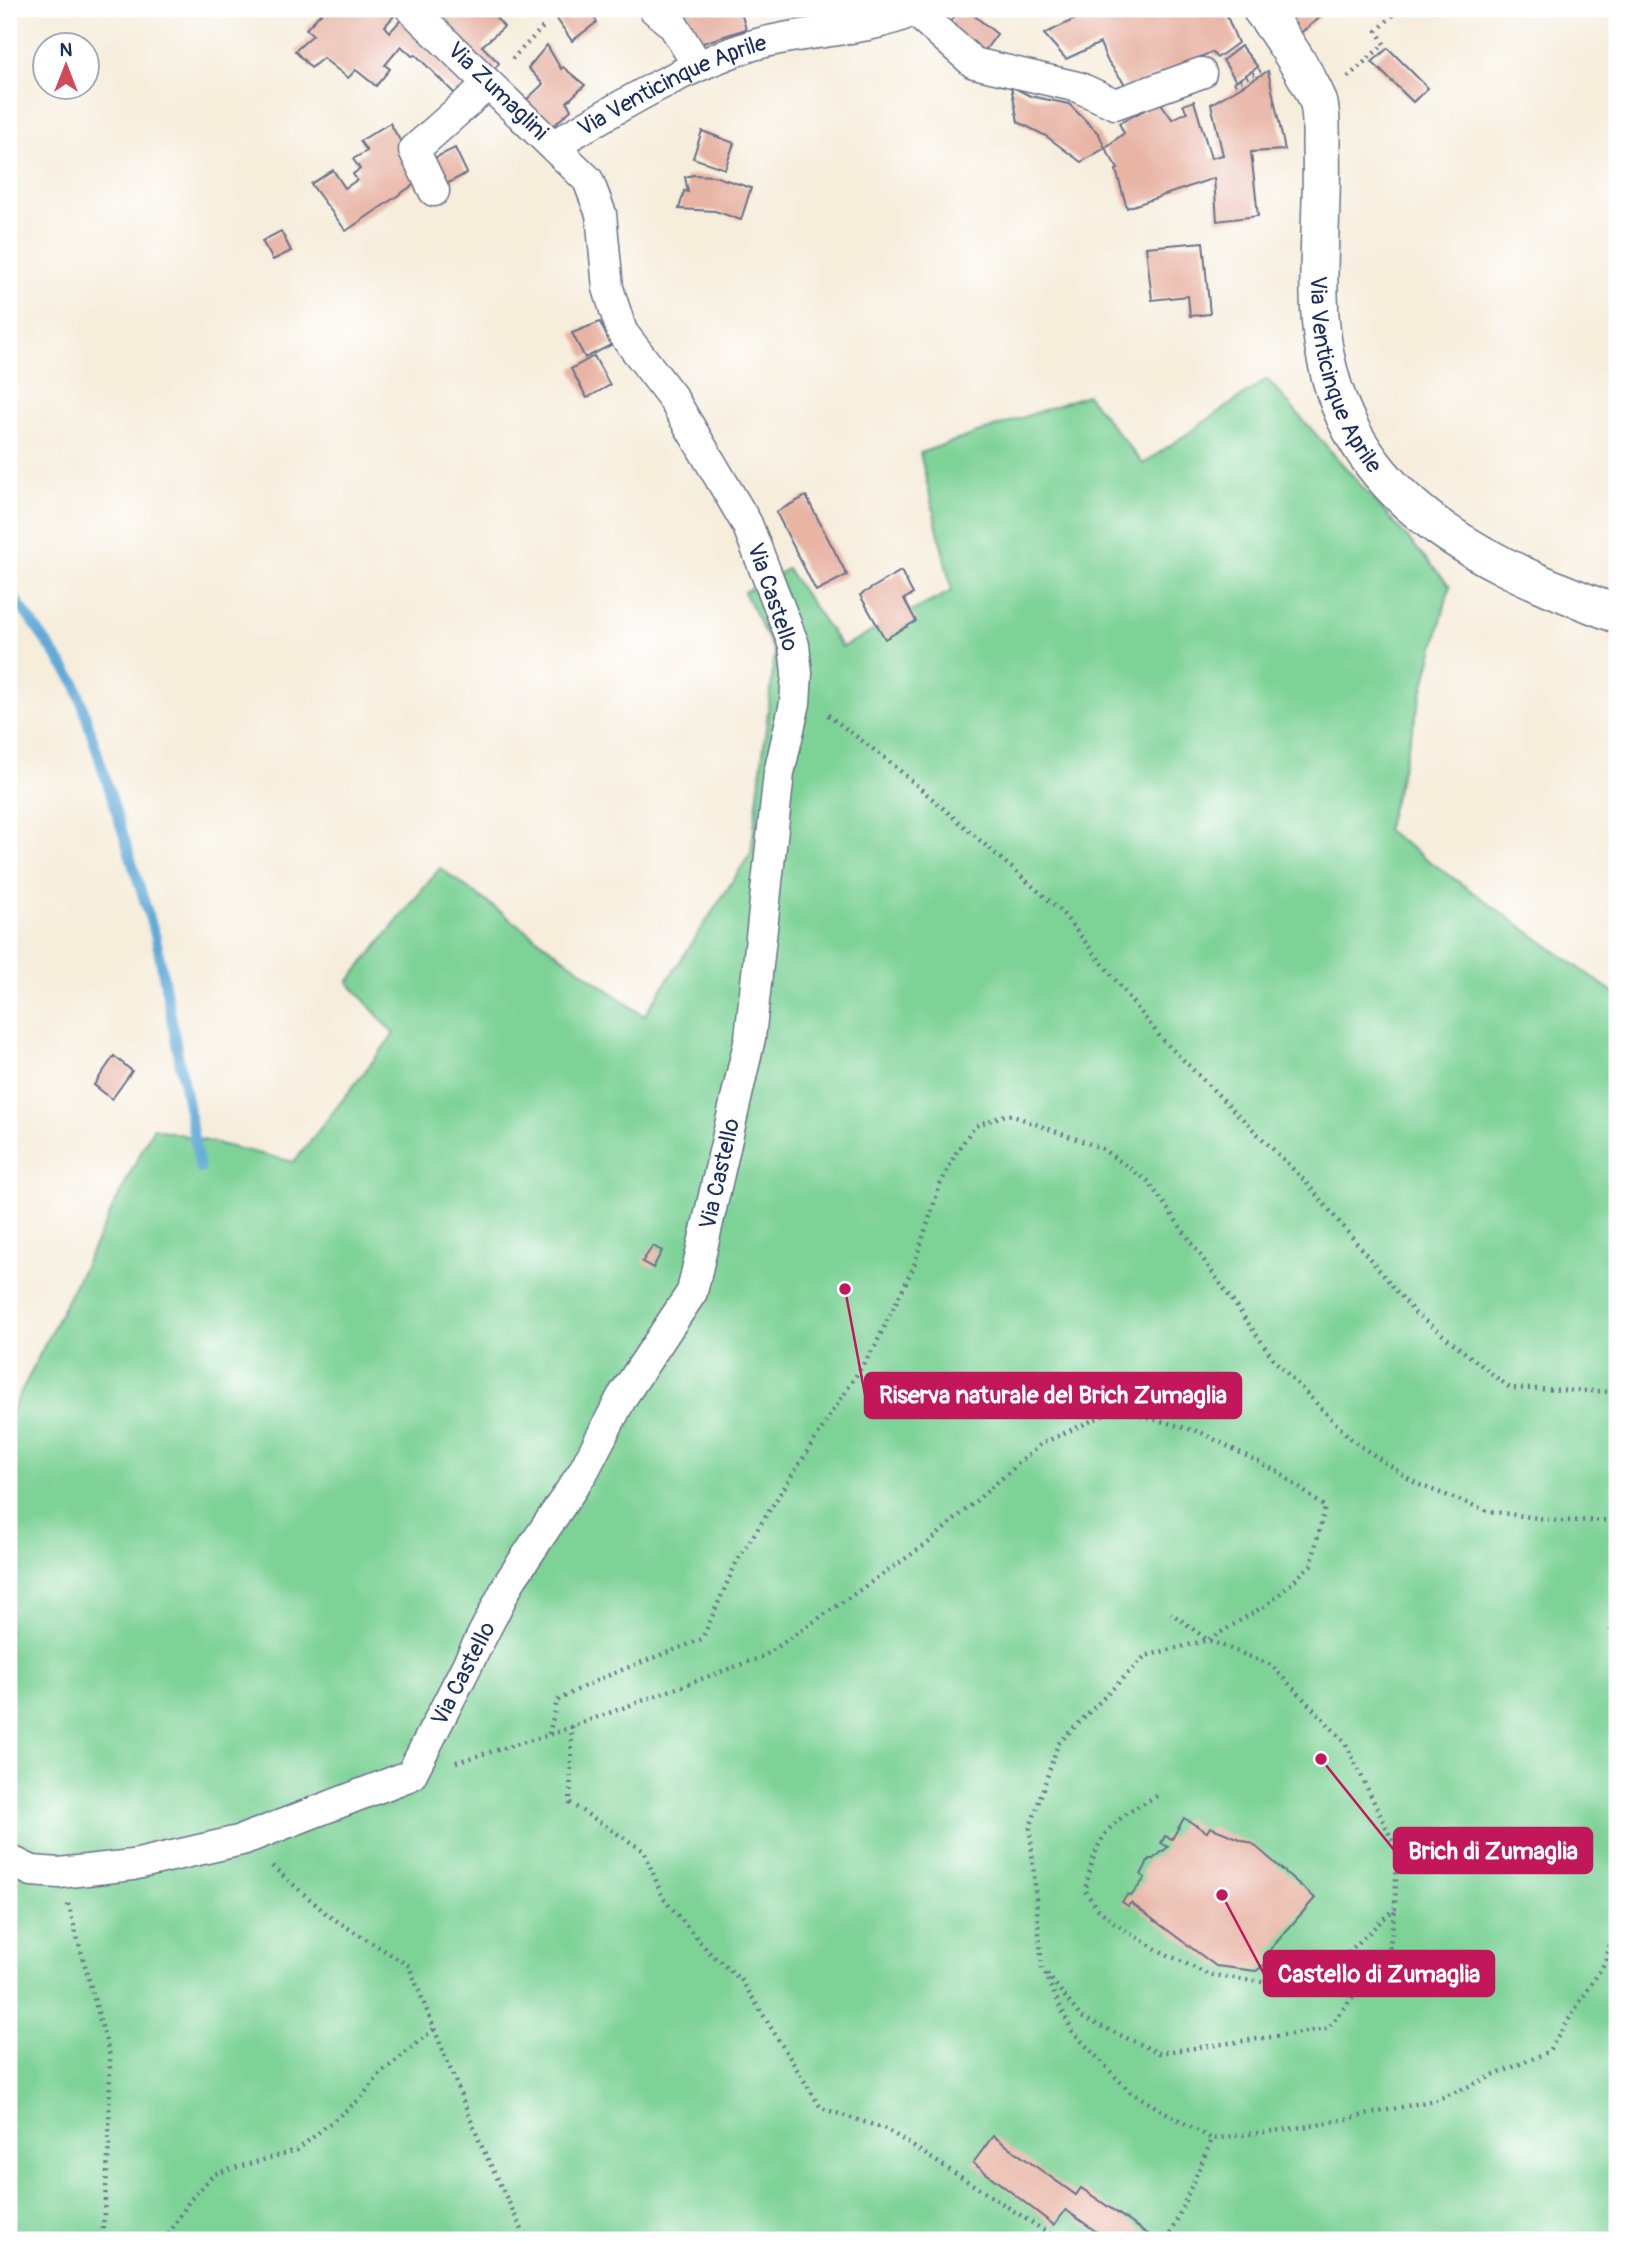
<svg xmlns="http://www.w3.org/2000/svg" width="1626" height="2249" font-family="Pangolin,sans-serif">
<rect width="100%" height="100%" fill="#fff"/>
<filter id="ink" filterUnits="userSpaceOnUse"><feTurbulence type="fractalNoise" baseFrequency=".0143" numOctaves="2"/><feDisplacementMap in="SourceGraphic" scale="14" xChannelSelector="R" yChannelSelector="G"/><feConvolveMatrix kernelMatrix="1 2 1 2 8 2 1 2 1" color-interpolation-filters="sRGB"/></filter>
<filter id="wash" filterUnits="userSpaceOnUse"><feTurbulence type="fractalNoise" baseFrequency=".00686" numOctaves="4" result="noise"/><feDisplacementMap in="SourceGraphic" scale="28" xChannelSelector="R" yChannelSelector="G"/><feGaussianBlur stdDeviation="1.57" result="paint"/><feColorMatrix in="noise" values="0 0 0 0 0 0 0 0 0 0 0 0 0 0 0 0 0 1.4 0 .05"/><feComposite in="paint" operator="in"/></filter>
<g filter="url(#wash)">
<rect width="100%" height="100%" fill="#f6eddb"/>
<polygon fill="#7dd296" stroke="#4c807a" stroke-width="2" points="1267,379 1450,586 1386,830 1617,995 1617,2240 9,2240 9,1416 153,1128 294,1162 394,1034 348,982 440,868 644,1016 751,853 775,653 744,592 787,569 842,647 952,591 920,453 1087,395 1143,464"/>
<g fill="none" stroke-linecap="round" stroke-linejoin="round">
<polyline stroke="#61aad8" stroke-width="10" points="9,590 75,682 156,938 200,1169"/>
</g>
<g id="blocks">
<g fill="#e8b4a4">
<polygon points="325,9 400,9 385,26 390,32 408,12 480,84 459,98 416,55 412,56 401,46 385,65 390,69 376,86 356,70 348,78 323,58 311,68 295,51 313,35 306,29"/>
<polygon points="426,9 501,9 493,14 504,27 482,46 499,63 490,75"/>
<polygon points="550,9 587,9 597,22 572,41"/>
<polygon points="682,9 740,9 746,29 694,46"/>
<polygon points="962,9 966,9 997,34 983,53 948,24"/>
<polygon points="1096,9 1224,9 1238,43 1217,58 1212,52 1128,88 1107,60 1100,43 1066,59 1044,34"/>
<polygon points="1284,9 1331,9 1299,34"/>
<polygon points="547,45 561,69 563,67 585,85 567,102 571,110 551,128 522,104 543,84 528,68"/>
<polygon points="1241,46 1258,67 1236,81 1223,60"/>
<polygon points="1388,48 1428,88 1413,102 1372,62"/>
<polygon points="1268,71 1285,150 1251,152 1258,216 1217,221 1214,178 1127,208 1116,170 1118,169 1105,148 1124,133 1119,123 1160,102 1172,119 1187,112 1183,105 1194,101 1211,158 1223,155 1211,104"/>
<polygon points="1011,86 1030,96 1069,104 1099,134 1105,148 1081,162 1046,136 1018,122"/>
<polygon points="390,123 422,179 346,231 311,184 333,170 345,188 357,180 353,174 360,169 353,159 367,151 360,141"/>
<polygon points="702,131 734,143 725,169 693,158"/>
<polygon points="455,148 467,173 439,188 426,162"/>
<polygon points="693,175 714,176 751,188 741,220 715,211 679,209 684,191 688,192 685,177"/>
<polygon points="281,231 291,251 273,260 262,241"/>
<polygon points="1203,242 1210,314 1190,316 1188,296 1152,300 1146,247"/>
<polygon points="600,322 611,345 585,358 572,333"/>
<polygon points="594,356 610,385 587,398 571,369"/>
<polygon points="806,496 847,575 816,591 776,512"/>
<polygon points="901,571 913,594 904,599 916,621 885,639 860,595"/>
<polygon points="114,1056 132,1071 112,1099 94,1085"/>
<polygon points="653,1246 662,1251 653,1268 642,1262"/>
<polygon points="1184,1818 1207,1832 1210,1827 1253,1844 1315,1898 1269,1951 1268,1962 1256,1971 1216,1966 1131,1903 1128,1906 1122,1902 1128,1894 1131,1896 1145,1878 1141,1875 1149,1859 1153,1859 1168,1847 1161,1843 1165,1836 1172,1839"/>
<polygon points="993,2136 1076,2195 1081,2188 1149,2235 1145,2240 1108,2240 1066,2210 1054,2225 973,2163"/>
</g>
</g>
</g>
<g filter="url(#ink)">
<use href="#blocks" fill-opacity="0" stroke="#68728a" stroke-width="2"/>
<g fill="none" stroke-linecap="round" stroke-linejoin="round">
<g stroke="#68728a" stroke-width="33">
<g id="minor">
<polyline points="654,9 673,25 698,66"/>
<polyline points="915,11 974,63 1078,87 1115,104 1201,73"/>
<path id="s1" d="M554,145C617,108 680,69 750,46C804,29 866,34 918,9"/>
<polyline points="434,191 414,150 487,85"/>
<path id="s2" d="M9,1860L32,1871L59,1873L133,1865L242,1840L411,1775L510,1581L583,1472L622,1397L692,1292L750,1038L779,773L795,703L797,673L794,645L747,524L672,397L622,332L608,288L601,214L588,180L411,9"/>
</g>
</g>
<g stroke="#68728a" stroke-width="40">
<g id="tertiary">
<path id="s3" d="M1261,9C1276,28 1313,83 1319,104C1322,117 1321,133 1321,146C1323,196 1318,245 1319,295C1323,486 1458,555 1617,614"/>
</g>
</g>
<g stroke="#68728a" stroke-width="4.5" stroke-dasharray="2 5" stroke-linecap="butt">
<polyline points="512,59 546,24"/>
<polyline points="1348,77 1384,44 1377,31 1394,14 1389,9"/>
<polyline points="1234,84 1261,70"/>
<polyline points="828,715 890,762 1061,911 1161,1038 1305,1181 1415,1313 1510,1388 1617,1392"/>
<polyline points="1617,1566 1611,1631 1617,1645"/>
<polyline points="572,1726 570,1803 644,1851 663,1898 708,1951 742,1981 821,2108 886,2129 1059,2240"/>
<path d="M549,1734L557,1701C603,1674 653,1659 702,1639L737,1561L875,1346L913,1268L940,1185L957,1151L975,1126L1008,1114L1101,1148L1148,1181L1275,1361L1353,1441L1417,1484L1488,1511L1559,1521L1617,1520"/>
<polyline points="456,1762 549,1735 764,1656 928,1543 1041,1444 1117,1409 1200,1432 1278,1472 1325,1507 1311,1565 1271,1602 1208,1640 1145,1656 1058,1744 1030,1828 1042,1968 1072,2031 1130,2092 1212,2139 1318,2125 1439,2099 1548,2052 1606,1961 1617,1914"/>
<path d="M1157,1796C1106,1823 1097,1835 1085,1891L1097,1908L1114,1923L1156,1949L1207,1974L1290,1986L1337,1963L1395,1908L1397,1850L1345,1742L1271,1665L1208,1640L1171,1613"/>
<polyline points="272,1866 329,1916 409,1966 480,2143 527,2240"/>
<polyline points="68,1904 110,2056 109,2145 102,2240"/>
<polyline points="1047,1974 1081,2017 1159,2053 1327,2029 1389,1952 1395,1908"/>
<polyline points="165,2240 190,2200 214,2174 297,2150 360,2099 381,2073 434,2029"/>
<polyline points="1168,2240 1212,2139"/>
</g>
<use href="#minor" stroke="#fff" stroke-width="30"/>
<use href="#tertiary" stroke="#fff" stroke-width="37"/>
</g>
</g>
<g text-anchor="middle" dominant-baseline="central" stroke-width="5" stroke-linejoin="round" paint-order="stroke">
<g font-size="23" fill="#1b2f5e" stroke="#fff">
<text stroke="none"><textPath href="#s1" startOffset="133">Via Venticinque Aprile</textPath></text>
<text transform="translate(498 91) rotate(44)">Via Zumaglini</text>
<text stroke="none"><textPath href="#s3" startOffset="387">Via Venticinque Aprile</textPath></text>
<text transform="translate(773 597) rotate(71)">Via Castello</text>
<text stroke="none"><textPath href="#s2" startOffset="1101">Via Castello</textPath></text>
<text stroke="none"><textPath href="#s2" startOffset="534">Via Castello</textPath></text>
</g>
</g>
<path fill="none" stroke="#c2185b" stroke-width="2.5" d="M845 1289L865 1395M1321 1759L1394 1850M1222 1895L1264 1974"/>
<g fill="#c2185b" stroke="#fff" stroke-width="2.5">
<circle cx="845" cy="1289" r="7"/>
<circle cx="1321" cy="1759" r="7"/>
<circle cx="1222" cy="1895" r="7"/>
</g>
<g fill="#c2185b" stroke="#c2185b" stroke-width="2.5">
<rect x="865" y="1373" width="376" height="45" rx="7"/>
<rect x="1394" y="1828" width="198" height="45" rx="7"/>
<rect x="1264" y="1951" width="230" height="45" rx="7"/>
</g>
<g font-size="24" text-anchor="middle" font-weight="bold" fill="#fff">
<text x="1053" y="1403">Riserva naturale del Brich Zumaglia</text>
<text x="1493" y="1859">Brich di Zumaglia</text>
<text x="1379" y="1982">Castello di Zumaglia</text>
</g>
<rect width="1626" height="2249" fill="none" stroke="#fff" stroke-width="35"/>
<g transform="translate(66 66)"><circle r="33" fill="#ffffff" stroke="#a4acbf" stroke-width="2"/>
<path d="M0-5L12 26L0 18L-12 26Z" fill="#d1495b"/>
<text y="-10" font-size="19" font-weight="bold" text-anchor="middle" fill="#1b2f5e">N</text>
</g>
</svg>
